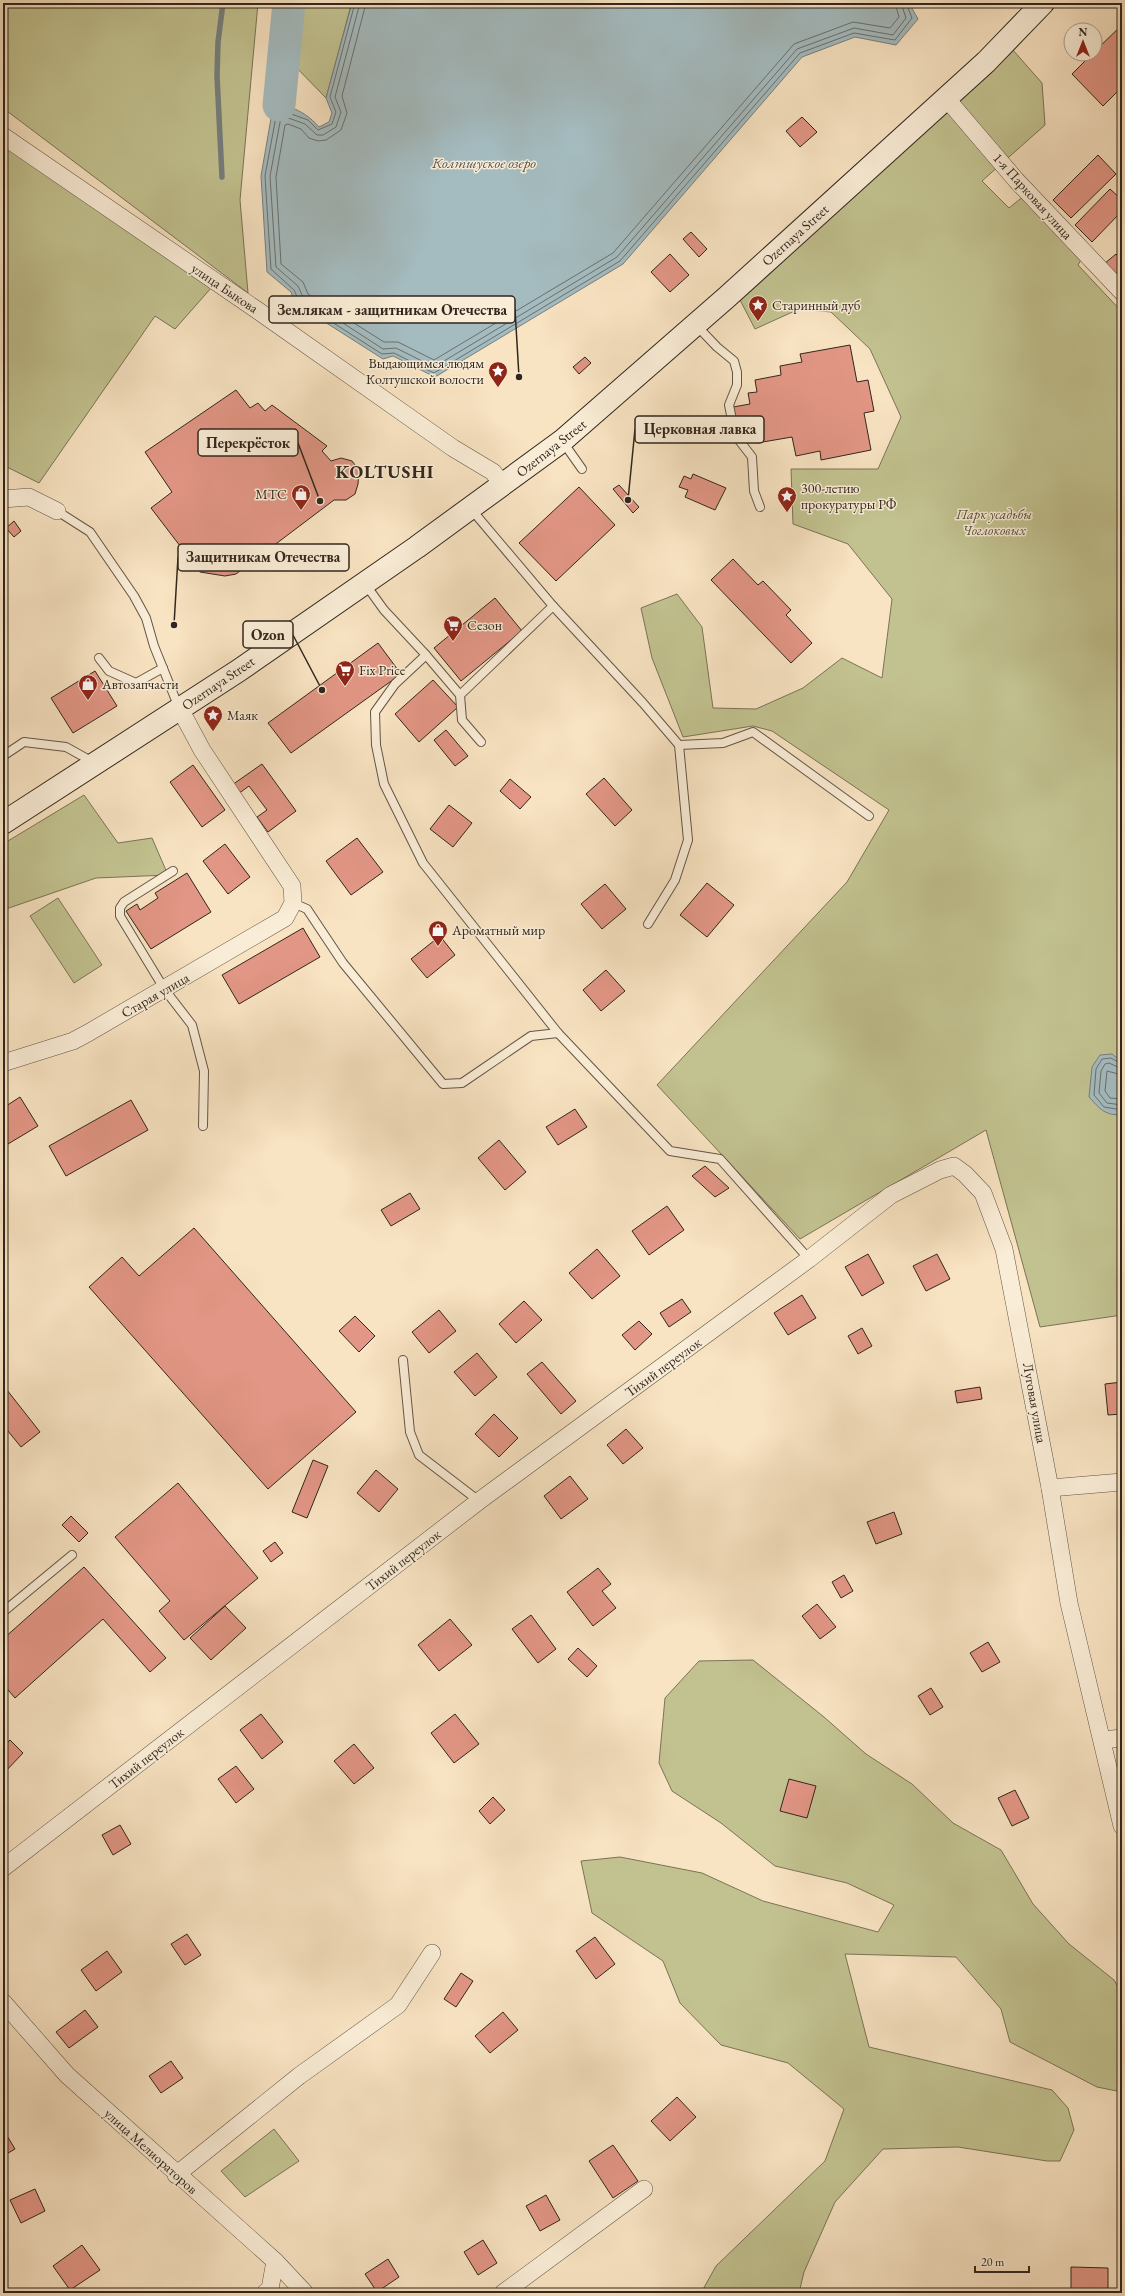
<svg xmlns="http://www.w3.org/2000/svg" width="1125" height="2296" font-family="'EB Garamond',serif">
<rect width="100%" height="100%" fill="#f8e3c2"/>
<filter id="stains"><feTurbulence type="fractalNoise" baseFrequency=".005" numOctaves="4"/><feColorMatrix values="0 0 0 0 .2 0 0 0 0 .09 0 0 0 0 .02 0 0 0 .5 -.17"/></filter>
<radialGradient id="worn" r=".72"><stop offset=".6" stop-color="#630" stop-opacity="0"/><stop offset="1" stop-color="#630" stop-opacity=".3"/></radialGradient>
<g fill="#c2c290" stroke="#7a7456">
<polygon points="3,3 258,3 240,200 248,293 3,108"/>
<polygon points="298,3 349,3 350,9 326,98 292,63"/>
<polygon points="1012,49 1042,83 1045,125 982,181 1009,208 1025,195 1082,258 1078,265 1122,312 1122,1315 1040,1327 986,1130 800,1239 657,1085 847,882 889,810 772,731 753,726 683,737 652,658 641,608 677,594 702,627 713,708 756,709 803,688 842,658 882,678 892,599 848,544 793,524 791,469 878,469 901,417 870,349 831,312 799,309 755,329 739,298"/>
<polygon points="3,145 212,287 175,329 155,316 39,483 3,465"/>
<polygon points="84,795 118,843 152,838 168,875 96,878 3,910 3,844"/>
<polygon points="58,898 102,965 74,983 30,916"/>
<polygon points="753,1660 824,1717 866,1754 912,1784 953,1823 1001,1850 1033,1904 1069,1944 1114,1980 1122,1994 1122,2092 1097,2087 1010,2042 1001,2009 956,1957 845,1954 869,2047 1052,2090 1068,2108 1074,2130 1060,2161 1047,2161 958,2147 883,2149 835,2202 804,2272 799,2293 701,2293 716,2266 825,2161 844,2109 788,2063 721,2045 680,2003 663,1961 592,1913 581,1861 620,1857 702,1873 763,1901 878,1932 894,1905 847,1883 775,1866 721,1823 672,1791 659,1763 665,1698 699,1661"/>
<polygon points="274,2129 299,2161 245,2197 221,2171"/>
</g>
<g fill="#a4bbbf" stroke="#767f7e">
<path d="M352,3H909L918,19L896,45L855,37L802,57L623,264L435,377L393,356L383,359L295,303L291,292L267,272L261,176L273,107C289,102 309,115 319,127L329,122L332,113L326,98Z"/>
<path d="M1112,1054L1122,1062V1114C1106,1117 1099,1108 1089,1097L1092,1067L1100,1055Z"/>
</g>
<g fill="none" stroke-linecap="round" stroke-linejoin="round">
<g stroke="#6a706e" stroke-width="1">
<polyline points="355,3 330,97 336,112 332,124 318,130 308,120 280,110 277,111 265,176 271,269 294,290 299,301 382,354 394,353 434,373 620,261 800,53 854,33 895,40 912,18 906,3"/>
<polyline points="360,3 335,97 341,112 336,127 323,135 317,135 305,124 283,116 281,117 270,176 276,267 298,286 303,297 383,349 396,348 434,367 617,257 797,49 854,28 893,35 906,18 901,3"/>
<polyline points="366,3 342,96 347,113 341,130 326,140 318,141 309,138 301,129 288,124 285,125 276,177 281,264 303,282 308,294 384,342 398,342 434,360 613,253 794,44 853,22 890,28 899,17 895,3"/>
<polyline points="1122,1064 1111,1058 1102,1059 1096,1069 1094,1095 1104,1107 1122,1110"/>
<polyline points="1122,1069 1109,1063 1105,1064 1101,1071 1099,1093 1107,1103 1122,1105"/>
<polyline points="1122,1075 1107,1071 1105,1091 1110,1098 1122,1099"/>
</g>
<polyline stroke="#767f7e" stroke-width="5.5" points="222,177 217,76 218,42 223,3"/>
<polyline stroke="#a4bbbf" stroke-width="33" points="279,105 289,3"/>
</g>
<g fill="#e29685" stroke="#31261d">
<polygon points="1122,25 1122,87 1103,106 1072,74 1092,54 1095,54 1095,51"/>
<polygon points="802,117 817,132 800,147 786,131"/>
<polygon points="1098,155 1116,174 1071,218 1053,200"/>
<polygon points="1110,189 1122,200 1122,211 1092,242 1075,225"/>
<polygon points="691,232 707,249 699,257 683,239"/>
<polygon points="670,254 689,275 670,292 651,272"/>
<polygon points="1116,254 1122,261 1122,283 1104,264"/>
<polygon points="850,345 857,382 868,380 874,411 864,413 871,450 821,460 820,451 796,456 792,437 757,443 755,430 738,433 733,407 750,404 748,393 757,392 755,380 781,375 780,366 802,362 800,354"/>
<polygon points="585,357 591,363 579,374 573,367"/>
<polygon points="236,390 250,408 258,403 265,411 272,405 327,446 322,451 331,461 341,458 352,461 359,470 358,484 355,494 346,500 334,500 236,574 225,576 200,572 151,508 172,492 145,452"/>
<polygon points="693,474 726,488 715,510 685,497 688,490 679,487 684,476 691,479"/>
<polygon points="619,485 639,507 633,513 613,489"/>
<polygon points="579,487 615,525 556,581 519,543"/>
<polygon points="14,521 21,531 14,537 6,528"/>
<polygon points="733,559 758,585 763,581 791,610 786,615 812,643 791,663 711,580"/>
<polygon points="495,598 522,631 461,681 434,648"/>
<polygon points="378,643 401,674 291,753 268,723"/>
<polygon points="95,671 117,706 73,733 51,698"/>
<polygon points="433,680 458,707 419,742 395,714"/>
<polygon points="446,730 468,756 455,766 434,740"/>
<polygon points="262,764 296,811 268,832 257,817 267,810 249,786 238,794 232,785"/>
<polygon points="193,765 225,810 202,827 170,782"/>
<polygon points="604,778 632,810 615,826 586,794"/>
<polygon points="510,779 531,797 520,809 500,791"/>
<polygon points="449,805 472,823 453,847 430,829"/>
<polygon points="357,838 383,872 351,895 326,861"/>
<polygon points="225,844 250,877 228,894 203,861"/>
<polygon points="187,873 211,912 151,949 126,911 137,904 140,910 158,898 155,893"/>
<polygon points="707,883 734,905 707,937 680,915"/>
<polygon points="605,884 626,909 602,929 581,904"/>
<polygon points="303,928 320,957 239,1004 222,975"/>
<polygon points="440,936 455,955 427,978 411,959"/>
<polygon points="606,970 625,991 601,1011 583,990"/>
<polygon points="20,1097 38,1126 3,1147 3,1108"/>
<polygon points="131,1100 148,1130 66,1176 49,1146"/>
<polygon points="575,1109 587,1127 558,1145 546,1127"/>
<polygon points="499,1140 526,1172 505,1190 478,1158"/>
<polygon points="705,1166 729,1188 715,1197 692,1176"/>
<polygon points="410,1193 420,1209 391,1226 381,1210"/>
<polygon points="667,1206 684,1230 649,1255 632,1231"/>
<polygon points="194,1228 356,1412 268,1489 89,1287 122,1257 139,1276"/>
<polygon points="597,1249 620,1276 592,1299 569,1273"/>
<polygon points="868,1254 884,1283 862,1296 845,1267"/>
<polygon points="937,1254 950,1279 926,1291 913,1266"/>
<polygon points="802,1295 816,1318 788,1335 774,1313"/>
<polygon points="682,1299 691,1312 669,1327 660,1313"/>
<polygon points="524,1301 542,1320 516,1343 499,1324"/>
<polygon points="439,1310 456,1331 429,1353 412,1332"/>
<polygon points="355,1316 375,1336 359,1352 339,1331"/>
<polygon points="639,1321 652,1334 635,1350 622,1335"/>
<polygon points="862,1328 872,1346 858,1354 848,1336"/>
<polygon points="477,1353 497,1377 475,1396 454,1372"/>
<polygon points="542,1362 576,1401 561,1414 527,1374"/>
<polygon points="1122,1382 1122,1414 1108,1415 1105,1384"/>
<polygon points="3,1385 40,1432 21,1447 3,1425"/>
<polygon points="980,1387 982,1399 957,1403 955,1391"/>
<polygon points="494,1414 518,1438 499,1457 475,1434"/>
<polygon points="626,1429 643,1448 623,1464 607,1445"/>
<polygon points="313,1460 328,1466 307,1518 292,1512"/>
<polygon points="376,1470 398,1489 379,1512 357,1493"/>
<polygon points="570,1476 588,1499 561,1519 544,1496"/>
<polygon points="178,1483 258,1578 184,1640 159,1611 170,1601 115,1537"/>
<polygon points="894,1512 902,1534 876,1544 867,1522"/>
<polygon points="71,1516 88,1533 79,1542 62,1525"/>
<polygon points="275,1542 283,1553 271,1562 263,1551"/>
<polygon points="84,1567 166,1658 150,1672 103,1619 15,1698 3,1684 3,1639"/>
<polygon points="598,1568 611,1584 602,1591 616,1608 593,1626 567,1592"/>
<polygon points="844,1575 853,1591 841,1598 832,1582"/>
<polygon points="817,1604 836,1627 820,1639 802,1616"/>
<polygon points="225,1606 246,1628 211,1660 190,1638"/>
<polygon points="531,1615 556,1649 538,1663 512,1629"/>
<polygon points="450,1619 472,1645 439,1671 418,1645"/>
<polygon points="988,1642 1000,1662 982,1672 970,1653"/>
<polygon points="578,1648 597,1666 587,1677 568,1659"/>
<polygon points="931,1688 943,1707 930,1715 918,1696"/>
<polygon points="261,1714 283,1742 262,1759 240,1730"/>
<polygon points="455,1714 479,1744 454,1763 431,1733"/>
<polygon points="10,1740 23,1753 4,1773 3,1747"/>
<polygon points="354,1744 374,1768 354,1784 334,1761"/>
<polygon points="236,1766 254,1789 236,1803 218,1779"/>
<polygon points="789,1779 816,1786 807,1818 780,1811"/>
<polygon points="1015,1790 1029,1818 1012,1826 998,1798"/>
<polygon points="493,1797 505,1810 490,1824 479,1811"/>
<polygon points="120,1825 131,1844 113,1855 102,1835"/>
<polygon points="187,1934 201,1955 185,1965 171,1944"/>
<polygon points="595,1937 615,1964 596,1979 576,1951"/>
<polygon points="107,1951 122,1972 96,1991 81,1970"/>
<polygon points="461,1973 473,1981 456,2007 444,1999"/>
<polygon points="85,2010 98,2027 69,2048 56,2032"/>
<polygon points="503,2012 518,2030 490,2053 475,2036"/>
<polygon points="171,2061 183,2078 161,2093 149,2076"/>
<polygon points="677,2097 696,2117 670,2141 651,2121"/>
<polygon points="3,2129 15,2149 3,2156"/>
<polygon points="613,2145 638,2181 613,2198 589,2161"/>
<polygon points="35,2189 45,2211 21,2223 10,2200"/>
<polygon points="546,2195 560,2220 540,2231 526,2206"/>
<polygon points="483,2240 497,2263 478,2275 464,2252"/>
<polygon points="82,2245 100,2270 70,2290 53,2266"/>
<polygon points="388,2259 399,2277 377,2292 365,2274"/>
<polygon points="1071,2267 1108,2268 1108,2293 1071,2293"/>
</g>
<g fill="none" stroke-linecap="round" stroke-linejoin="round">
<g stroke="#635546" stroke-width="10">
<g id="lane">
<polyline points="696,325 717,347 734,361 737,372 737,385 729,405 735,435 752,457 754,491 760,507"/>
<polyline points="563,442 582,469"/>
<polyline points="471,509 553,606 643,703 679,745 688,840 675,880 648,924"/>
<polyline points="57,511 90,532 134,596 146,618 154,646 179,708"/>
<polyline points="366,585 384,610 426,655 395,684 375,712 376,745 384,784 423,863 558,1033 670,1151 720,1159 809,1259"/>
<polyline points="426,655 460,695 462,720 481,742"/>
<polyline points="99,658 109,671 136,683 163,668"/>
<polyline points="460,695 553,606"/>
<polyline points="679,745 723,743 753,732 869,816"/>
<polyline points="3,756 24,742 66,747 93,762"/>
<polyline points="173,871 124,902 120,908 120,916 165,990 192,1025 204,1071 203,1126"/>
<polyline points="293,903 307,909 343,963 443,1084 462,1083 531,1036 558,1033"/>
<polyline points="403,1360 410,1432 419,1455 479,1501"/>
<polyline points="3,1612 72,1555"/>
</g>
</g>
<g stroke="#635546" stroke-width="18">
<g id="street">
<polyline points="946,98 1016,180 1122,292"/>
<polyline points="3,136 257,310 453,448 493,472 503,485"/>
<polyline points="3,499 29,497 57,511"/>
<polyline points="3,1063 73,1041 88,1033 285,918 293,903 292,886 202,750 180,709"/>
<polyline points="1050,1488 1122,1482"/>
<polyline points="1103,1740 1122,1738"/>
<polyline points="3,1868 479,1501 809,1259 891,1195 940,1170 954,1166 965,1174 983,1193 1004,1249 1050,1488 1069,1603 1122,1826"/>
<polyline points="3,2002 67,2075 275,2261 305,2293"/>
<polyline points="176,2175 299,2076 398,2005 432,1953"/>
<polyline points="265,2293 270,2289 275,2261"/>
<polyline points="503,2293 644,2189"/>
</g>
</g>
<g stroke="#31261d" stroke-width="24">
<polyline id="secondary" points="3,823 238,671 417,547 562,441 727,297 986,62 1043,3"/>
</g>
<use href="#lane" stroke="#faedd7" stroke-width="8"/>
<use href="#street" stroke="#faedd7" stroke-width="17"/>
<use href="#secondary" stroke="#faedd7" stroke-width="22"/>
</g>
<defs>
<g id="sight-pin" transform="scale(1)"><path d="M0 17L-7.5 6A9.5 9.5 0 1 1 7.5 6Z" fill="#8f2418" stroke="#faedd7"/><path d="M0-6L1.8-2.2L6-1.7L2.9 1.2L3.7 5.4L0 3.3L-3.7 5.4L-2.9 1.2L-6-1.7L-1.8-2.2Z" fill="#fff"/></g>
<g id="shop-pin" transform="scale(1)"><path d="M0 17L-7.5 6A9.5 9.5 0 1 1 7.5 6Z" fill="#8f2418" stroke="#faedd7"/><path d="M-5-2.5h2.3a2.7 3.5 0 0 1 5.4 0H5L5.5 6h-11ZM-1.5-2.5h3a1.5 2.3 0 0 0-3 0Z" fill="#fff"/></g>
<g id="supermarket-pin" transform="scale(1)"><path d="M0 17L-7.5 6A9.5 9.5 0 1 1 7.5 6Z" fill="#8f2418" stroke="#faedd7"/><path d="M-6-5.5h2.5l.6 2H6L4.5 2H-2.5L-4.4-4H-6ZM-1.5 3.2a1.3 1.3 0 1 0 .1 0ZM3 3.2a1.3 1.3 0 1 0 .1 0Z" fill="#fff"/></g>
</defs>
<g fill-rule="evenodd">
<use href="#sight-pin" x="758" y="305"/>
<use href="#sight-pin" x="498" y="371"/>
<use href="#shop-pin" x="301" y="494"/>
<use href="#sight-pin" x="787" y="496"/>
<use href="#supermarket-pin" x="453" y="625"/>
<use href="#supermarket-pin" x="345" y="670"/>
<use href="#shop-pin" x="88" y="684"/>
<use href="#sight-pin" x="213" y="715"/>
<use href="#shop-pin" x="438" y="930"/>
</g>
<g text-anchor="middle" dominant-baseline="central" stroke-width="3" stroke-linejoin="round" paint-order="stroke">
<g font-size="14" fill="#31261d" stroke="#faedd7">
<text transform="translate(1033 196) rotate(48)">1-я Парковая улица</text>
<text transform="translate(795 235) rotate(-42)">Ozernaya Street</text>
<text transform="translate(225 288) rotate(34)">улица Быкова</text>
<text transform="translate(551 448) rotate(-38)">Ozernaya Street</text>
<text transform="translate(218 683) rotate(-34)">Ozernaya Street</text>
<text transform="translate(155 995) rotate(-30)">Старая улица</text>
<text transform="translate(663 1367) rotate(-36)">Тихий переулок</text>
<text transform="translate(1035 1403) rotate(80)">Луговая улица</text>
<text transform="translate(403 1560) rotate(-38)">Тихий переулок</text>
<text transform="translate(146 1758) rotate(-38)">Тихий переулок</text>
<text transform="translate(151 2151) rotate(42)">улица Мелиораторов</text>
</g>
<g font-size="14" fill="#31261d" stroke="#faedd7" text-anchor="start">
<text x="772" y="305">Старинный дуб</text>
<text x="484" y="363" text-anchor="end">Выдающимся людям<tspan x="484" dy="16">Колтушской волости</tspan></text>
<text x="801" y="488">300-летию<tspan x="801" dy="16">прокуратуры РФ</tspan></text>
<text x="287" y="494" text-anchor="end">МТС</text>
<text x="467" y="625">Сезон</text>
<text x="359" y="670">Fix Price</text>
<text x="102" y="684">Автозапчасти</text>
<text x="227" y="715">Маяк</text>
<text x="452" y="930">Ароматный мир</text>
</g>
<g font-size="14" font-style="italic" fill="#554d3a" stroke="#faedd7">
<text x="994" y="514">Парк усадьбы<tspan x="994" dy="16">Чоглоковых</tspan></text>
</g>
<g font-size="15" font-style="italic" fill="#54534e" stroke="#faedd7">
<text x="484" y="162">Колтшуское озеро</text>
</g>
<g font-size="18" font-weight="bold" letter-spacing="1" fill="#31261d" stroke="#faedd7">
<text x="385" y="471">KOLTUSHI</text>
</g>
</g>
<path fill="none" stroke="#31261d" stroke-width="1.5" d="M519 377L515 309M628 500L635 429M320 501L298 443M174 625L178 557M322 690L293 635"/>
<g fill="#31261d" stroke="#faedd7" stroke-width="1.5">
<circle cx="519" cy="377" r="4"/>
<circle cx="628" cy="500" r="4"/>
<circle cx="320" cy="501" r="4"/>
<circle cx="174" cy="625" r="4"/>
<circle cx="322" cy="690" r="4"/>
</g>
<g fill="#faedd7" stroke="#31261d" stroke-width="1.5">
<rect x="269" y="296" width="246" height="27" rx="4"/>
<rect x="635" y="416" width="129" height="27" rx="4"/>
<rect x="198" y="429" width="100" height="27" rx="4"/>
<rect x="178" y="544" width="171" height="27" rx="4"/>
<rect x="243" y="621" width="50" height="27" rx="4"/>
</g>
<g font-size="15" text-anchor="middle" font-weight="bold" fill="#31261d">
<text x="392" y="315">Землякам - защитникам Отечества</text>
<text x="700" y="434">Церковная лавка</text>
<text x="248" y="448">Перекрёсток</text>
<text x="263" y="562">Защитникам Отечества</text>
<text x="268" y="640">Ozon</text>
</g>
<rect width="1125" height="2296" fill="none" stroke="#f8e3c2" stroke-width="16"/>
<rect x="4" y="4" width="1117" height="2288" fill="none" stroke="#31261d" stroke-width="2"/>
<rect x="8" y="8" width="1109" height="2280" fill="none" stroke="#31261d"/>
<g transform="translate(1083 42)"><circle r="19" fill="#faedd7" stroke="#aa9d8d"/>
<path d="M0-3L7 15L0 10L-7 15Z" fill="#8f2418"/>
<text y="-6" font-size="11" font-weight="bold" text-anchor="middle" fill="#31261d">N</text>
</g>
<path d="M975 2266v6h54v-6" fill="none" stroke="#31261d" stroke-width="2"/>
<text x="981" y="2266" font-size="12" fill="#31261d" stroke="#faedd7" stroke-width="3" paint-order="stroke">20 m</text>
<rect width="100%" height="100%" filter="url(#stains)"/>
<rect width="100%" height="100%" fill="url(#worn)"/>
</svg>
